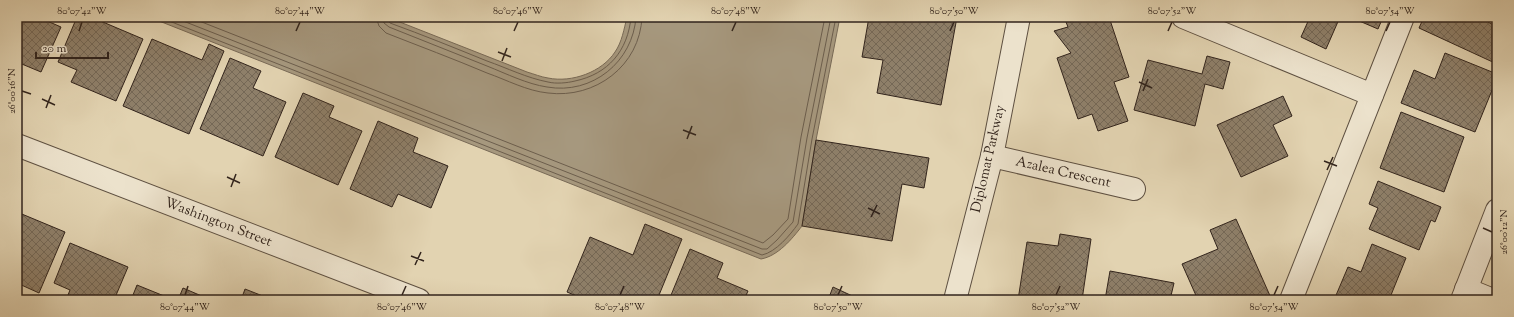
<svg xmlns="http://www.w3.org/2000/svg" width="1514" height="317" font-family="'Sorts Mill Goudy',serif">
<defs>
<pattern id="building-cross-hatch" width="8" height="8" patternUnits="userSpaceOnUse"><rect width="8" height="8" fill="#8e7f69"/><path d="M0 0l8 8M0 8l8-8" fill="none" stroke="#756856"/></pattern>
</defs>
<rect width="100%" height="100%" fill="#e2d3b1"/>
<filter id="stains"><feTurbulence type="fractalNoise" baseFrequency=".005" numOctaves="4"/><feColorMatrix values="0 0 0 0 .2 0 0 0 0 .09 0 0 0 0 .02 0 0 0 .5 -.17"/></filter>
<radialGradient id="worn" r=".72"><stop offset=".6" stop-color="#630" stop-opacity="0"/><stop offset="1" stop-color="#630" stop-opacity=".3"/></radialGradient>
<path fill="#a6987e" stroke="#786a57" d="M149,17H387L527,72C534,74 541,77 548,78C572,83 602,72 615,52C622,42 624,29 627,17H840L816,140L802,226C792,239 778,256 761,259Z"/>
<g fill="none" stroke-linecap="round" stroke-linejoin="round">
<g stroke="#6c5e4d" stroke-width="1">
<path d="M159,17L762,255C776,252 790,235 798,224L812,139L836,17"/>
<polyline points="173,17 762,249 767,249 777,240 793,222 807,138 831,17"/>
<polyline points="189,17 763,243 773,235 788,219 801,137 825,17"/>
<path d="M376,17L379,26L386,33C419,46 454,59 487,73C507,80 527,91 548,93C595,99 640,66 642,17"/>
<path d="M382,17L384,23L389,27C422,40 454,53 487,66C507,74 527,84 547,87C592,95 633,62 636,17"/>
<path d="M387,17L388,20L390,23C423,35 455,48 487,61C507,68 527,78 548,82C556,84 567,83 575,81C608,74 628,51 631,17"/>
</g>
</g>
<g fill="url(#building-cross-hatch)" stroke="#32241c">
<polygon points="17,17 38,17 61,27 41,72 17,62"/>
<polygon points="77,17 91,17 143,39 116,101 71,82 77,70 58,62"/>
<polygon points="487,17 525,17 525,18 488,19"/>
<polygon points="869,17 957,17 941,105 877,93 883,60 862,57"/>
<polygon points="1064,17 1109,17 1129,77 1114,82 1128,121 1098,131 1092,114 1078,119 1057,58 1071,53 1054,31 1068,27"/>
<polygon points="1310,17 1340,17 1326,49 1301,37"/>
<polygon points="1350,17 1383,17 1378,29"/>
<polygon points="1424,17 1457,17 1466,21 1468,17 1491,17 1488,22 1497,27 1497,64 1419,28"/>
<polygon points="152,39 202,60 209,44 224,51 189,134 123,106"/>
<polygon points="1445,53 1497,74 1497,78 1475,132 1401,103 1414,70 1435,79"/>
<polygon points="1207,56 1230,62 1223,89 1205,84 1195,126 1134,110 1148,60 1202,74"/>
<polygon points="230,58 261,71 253,88 286,102 263,156 200,129"/>
<polygon points="303,93 334,106 329,117 362,131 338,185 275,157"/>
<polygon points="1283,96 1292,116 1273,125 1288,156 1241,177 1217,125"/>
<polygon points="1401,112 1464,137 1444,192 1380,168"/>
<polygon points="378,121 418,138 413,152 448,166 431,208 398,194 392,207 350,189"/>
<polygon points="816,140 929,158 924,188 902,184 892,241 802,226"/>
<polygon points="1378,181 1441,207 1435,222 1431,220 1419,250 1369,229 1378,208 1369,204"/>
<polygon points="17,212 65,232 39,293 17,283"/>
<polygon points="1236,219 1271,298 1267,300 1239,300 1237,295 1224,300 1198,300 1182,264 1218,249 1210,230"/>
<polygon points="645,224 682,239 657,300 586,300 567,292 590,237 633,255"/>
<polygon points="1060,234 1091,239 1082,300 1018,300 1027,242 1058,246"/>
<polygon points="70,243 128,267 114,300 66,300 70,290 54,283"/>
<polygon points="1372,244 1406,258 1389,300 1334,300 1348,267 1361,272"/>
<polygon points="690,249 723,263 717,278 748,291 744,300 669,300"/>
<polygon points="1110,271 1174,283 1170,300 1105,300"/>
<polygon points="137,285 174,300 131,300"/>
<polygon points="833,287 861,300 828,300"/>
<polygon points="183,288 211,300 178,300"/>
<polygon points="245,289 273,300 241,300"/>
</g>
<g fill="none" stroke-linecap="round" stroke-linejoin="round">
<g stroke="#5e5041" stroke-width="24">
<g id="minor">
<polyline points="1183,17 1372,95"/>
<polyline points="17,145 419,300"/>
<polyline points="992,156 1134,189"/>
<polyline points="1466,289 1493,300"/>
<polyline points="955,300 992,156 1019,17"/>
<polyline points="1291,300 1403,17"/>
<polyline points="1462,300 1497,210"/>
</g>
</g>
<use href="#minor" stroke="#ece2cc" stroke-width="22"/>
</g>
<path fill="none" stroke="#32241c" stroke-width="1.5" d="M79,31L82,22M296,31L300,22M514,31L518,22M732,31L736,22M950,31L954,22M1168,31L1172,22M1386,31L1390,22M498,52L511,57M502,61L507,48M1139,82L1152,88M22,91L31,94M1143,91L1148,79M42,99L55,105M46,108L51,95M683,130L696,135M687,139L692,126M1324,161L1337,166M1327,170L1333,157M227,177L240,183M231,187L236,174M868,208L880,214M871,217L877,205M1483,228L1492,232M411,256L424,261M415,265L421,252M185,295L188,286M402,295L406,286M620,295L624,286M838,295L842,286M1056,295L1060,286M1274,295L1278,286"/>
<g text-anchor="middle" dominant-baseline="central" stroke-width="3" stroke-linejoin="round" paint-order="stroke">
<g font-size="14" fill="#32241c" stroke="#ece2cc">
<text transform="translate(989 159) rotate(-77)">Diplomat Parkway</text>
<text transform="translate(1063 173) rotate(13)">Azalea Crescent</text>
<text transform="translate(218 223) rotate(21)">Washington Street</text>
</g>
</g>
<rect width="1514" height="317" fill="none" stroke="#e2d3b1" stroke-width="44"/>
<path d="M36 52v6h72v-6" fill="none" stroke="#32241c" stroke-width="2"/>
<text x="42" y="52" font-size="12" fill="#32241c" stroke="#ece2cc" stroke-width="3" paint-order="stroke">20 m</text>
<rect x="22" y="22" width="1470" height="273" fill="none" stroke="#32241c" stroke-width="1.5"/>
<g font-size="10" text-anchor="middle" fill="#32241c">
<text x="82" y="14">80°07'42"W</text>
<text x="300" y="14">80°07'44"W</text>
<text x="518" y="14">80°07'46"W</text>
<text x="736" y="14">80°07'48"W</text>
<text x="954" y="14">80°07'50"W</text>
<text x="1172" y="14">80°07'52"W</text>
<text x="1390" y="14">80°07'54"W</text>
<text transform="translate(11 91) rotate(-90)" y="4">26°00'16"N</text>
<text transform="translate(1503 232) rotate(-90)" y="4">26°00'12"N</text>
<text x="185" y="310">80°07'44"W</text>
<text x="402" y="310">80°07'46"W</text>
<text x="620" y="310">80°07'48"W</text>
<text x="838" y="310">80°07'50"W</text>
<text x="1056" y="310">80°07'52"W</text>
<text x="1274" y="310">80°07'54"W</text>
</g>
<rect width="100%" height="100%" filter="url(#stains)"/>
<rect width="100%" height="100%" fill="url(#worn)"/>
</svg>
